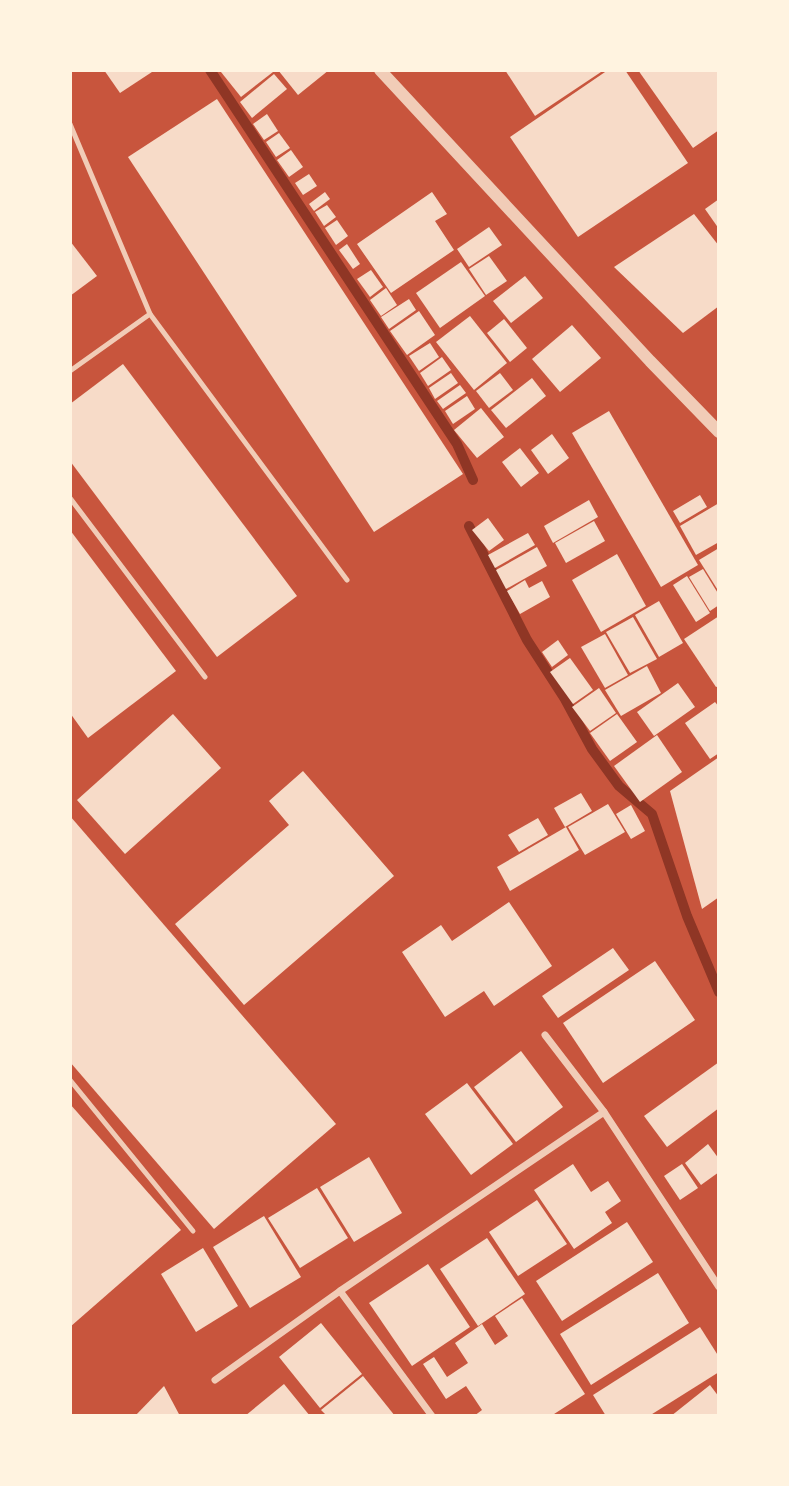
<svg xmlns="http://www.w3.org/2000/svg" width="789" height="1486" font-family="'Work Sans',sans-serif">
<rect width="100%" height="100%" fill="#c8553d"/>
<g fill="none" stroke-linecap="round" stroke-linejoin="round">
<g stroke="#8f3625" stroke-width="10">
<polyline points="210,70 457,444 473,480"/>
<polyline points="469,526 527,640 565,699 592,749 619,786 652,814 687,916 719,992"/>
</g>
</g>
<g fill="#f7dbc8">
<polygon points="104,70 155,70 120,93"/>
<polygon points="224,70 271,70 273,72 241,97 221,72"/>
<polygon points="278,70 329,70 298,95"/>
<polygon points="505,70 604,70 535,116"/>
<polygon points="608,70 625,70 688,163 578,237 510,137"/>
<polygon points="638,70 719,70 719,130 693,148"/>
<polygon points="274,74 287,89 252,118 240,102"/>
<polygon points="217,99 463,474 374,532 128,157"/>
<polygon points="267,114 278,131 264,140 253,124"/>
<polygon points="279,133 290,148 276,157 266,142"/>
<polygon points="291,150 303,167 289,177 277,160"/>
<polygon points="309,174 317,186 303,195 295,183"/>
<polygon points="325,192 330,199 314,211 309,204"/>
<polygon points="432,192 447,214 435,221 454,250 391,293 357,244"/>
<polygon points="719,199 719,229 705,209"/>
<polygon points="327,205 336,217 324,226 315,212"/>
<polygon points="694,214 719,246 719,306 683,333 614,267"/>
<polygon points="337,220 348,236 336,245 325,228"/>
<polygon points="489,227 502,245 469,267 457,249"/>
<polygon points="70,241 97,276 70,296"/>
<polygon points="347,244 360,264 353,269 339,250"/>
<polygon points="489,256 507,281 486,295 469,269"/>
<polygon points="461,262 485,296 440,328 416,293"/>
<polygon points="371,270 383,287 370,297 357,279"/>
<polygon points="525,276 543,298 511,323 493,301"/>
<polygon points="386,288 397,305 381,316 370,300"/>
<polygon points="409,299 416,310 389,329 381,317"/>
<polygon points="419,311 435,335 407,355 390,331"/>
<polygon points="470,316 507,363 474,390 436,342"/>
<polygon points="504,319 527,348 510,362 487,333"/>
<polygon points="572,325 601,358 560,392 532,359"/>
<polygon points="430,343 439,357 419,371 409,356"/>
<polygon points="442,357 451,370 428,386 420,373"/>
<polygon points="123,364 297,596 217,657 70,461 70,404"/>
<polygon points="451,373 458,383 435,399 429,388"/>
<polygon points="500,373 513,390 489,408 476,391"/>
<polygon points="532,378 546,396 506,428 491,410"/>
<polygon points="460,385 466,393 443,409 437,401"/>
<polygon points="467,396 475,409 453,424 445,411"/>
<polygon points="481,408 504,437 477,458 454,430"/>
<polygon points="609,411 698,565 661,587 572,433"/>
<polygon points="552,434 569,458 548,474 531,450"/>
<polygon points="520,448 539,473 521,487 502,462"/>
<polygon points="700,495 707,507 680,523 673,511"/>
<polygon points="589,500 598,517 553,543 544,526"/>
<polygon points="719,503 719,542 696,555 680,526"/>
<polygon points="488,518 504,540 489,551 472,530"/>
<polygon points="594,521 605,541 566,563 555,543"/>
<polygon points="70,530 176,671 88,738 70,713"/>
<polygon points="528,533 535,545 495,568 488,555"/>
<polygon points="537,547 547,566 506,589 496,570"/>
<polygon points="719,548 719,592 699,560"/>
<polygon points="617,554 646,606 601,632 572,580"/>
<polygon points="703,569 719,595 719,605 710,611 689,577"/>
<polygon points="687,576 710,613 696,622 673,585"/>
<polygon points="525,580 529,588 542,581 550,597 520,614 507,591"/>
<polygon points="659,601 683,643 659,657 635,615"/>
<polygon points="719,616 719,686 716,687 684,639"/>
<polygon points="633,617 657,659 630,673 606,632"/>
<polygon points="605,634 628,675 605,688 581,647"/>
<polygon points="558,640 568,655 552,667 542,652"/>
<polygon points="570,658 593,690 573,704 550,672"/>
<polygon points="647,666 661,693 621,716 605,690"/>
<polygon points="678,683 695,707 654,736 637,712"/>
<polygon points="599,688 616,713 590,731 572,707"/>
<polygon points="715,702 719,707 719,753 710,759 685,723"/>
<polygon points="173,714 221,768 125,854 77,800"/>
<polygon points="617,714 637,742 610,761 590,733"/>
<polygon points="657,735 682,772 640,802 614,766"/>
<polygon points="719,757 719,897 702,909 670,791"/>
<polygon points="303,771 394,876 244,1005 175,924 289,825 269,801"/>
<polygon points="581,793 592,811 565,827 554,808"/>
<polygon points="608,804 625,832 585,855 568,827"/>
<polygon points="631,805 645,831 631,839 616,814"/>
<polygon points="70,816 336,1124 214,1229 70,1062"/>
<polygon points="538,818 548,835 519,852 508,835"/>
<polygon points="566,827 579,850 510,891 497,867"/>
<polygon points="509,902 552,966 494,1006 484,991 445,1017 402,952 441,925 452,941"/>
<polygon points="613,948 629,970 558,1018 542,996"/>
<polygon points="655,961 695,1020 603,1083 563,1023"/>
<polygon points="521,1051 563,1107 516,1142 474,1087"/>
<polygon points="719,1062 719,1108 667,1147 644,1116"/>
<polygon points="467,1083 513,1144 471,1175 425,1114"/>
<polygon points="70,1104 181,1230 70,1327"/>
<polygon points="708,1144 719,1159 719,1172 701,1185 685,1163"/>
<polygon points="369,1157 402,1213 354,1242 320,1187"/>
<polygon points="573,1164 591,1192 608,1181 621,1201 605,1212 612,1223 574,1249 534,1190"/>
<polygon points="682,1164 698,1188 680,1200 664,1176"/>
<polygon points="317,1188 348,1238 300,1268 268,1218"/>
<polygon points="537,1200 567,1244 518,1276 489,1232"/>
<polygon points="264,1216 301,1277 250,1308 213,1247"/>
<polygon points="627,1222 653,1262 562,1321 536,1281"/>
<polygon points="487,1238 525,1294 478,1326 440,1269"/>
<polygon points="203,1248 238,1306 196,1332 161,1274"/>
<polygon points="428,1264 470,1327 412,1366 369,1303"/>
<polygon points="658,1273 689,1323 591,1385 560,1334"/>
<polygon points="522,1298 585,1394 551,1416 474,1416 482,1410 466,1386 446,1399 423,1364 434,1357 447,1377 468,1363 455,1343 482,1324 495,1345 508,1336 495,1316"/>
<polygon points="321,1323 362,1374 320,1408 279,1357"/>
<polygon points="700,1327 719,1357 719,1372 649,1416 606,1416 593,1395"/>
<polygon points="363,1376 395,1416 327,1416 321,1410"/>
<polygon points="284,1384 310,1416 245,1416"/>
<polygon points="710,1385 719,1397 719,1416 671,1416"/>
<polygon points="164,1386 180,1416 135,1416"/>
</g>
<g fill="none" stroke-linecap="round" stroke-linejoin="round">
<g stroke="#f1ccb7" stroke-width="5">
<polyline points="70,124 150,314 347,580"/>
<polyline points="70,371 150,314"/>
<polyline points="70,498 205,677"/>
<polyline points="70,1080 193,1231"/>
</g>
<g stroke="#f1ccb7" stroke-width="7">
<polyline points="545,1035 604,1112 719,1287"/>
<polyline points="340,1291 432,1416"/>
<polyline points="215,1380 340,1291 604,1112"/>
</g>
<polyline stroke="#f1ccb7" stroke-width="12" points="380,70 650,361 719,432"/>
</g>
<rect width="789" height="1486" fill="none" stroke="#fff3e0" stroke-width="144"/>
</svg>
